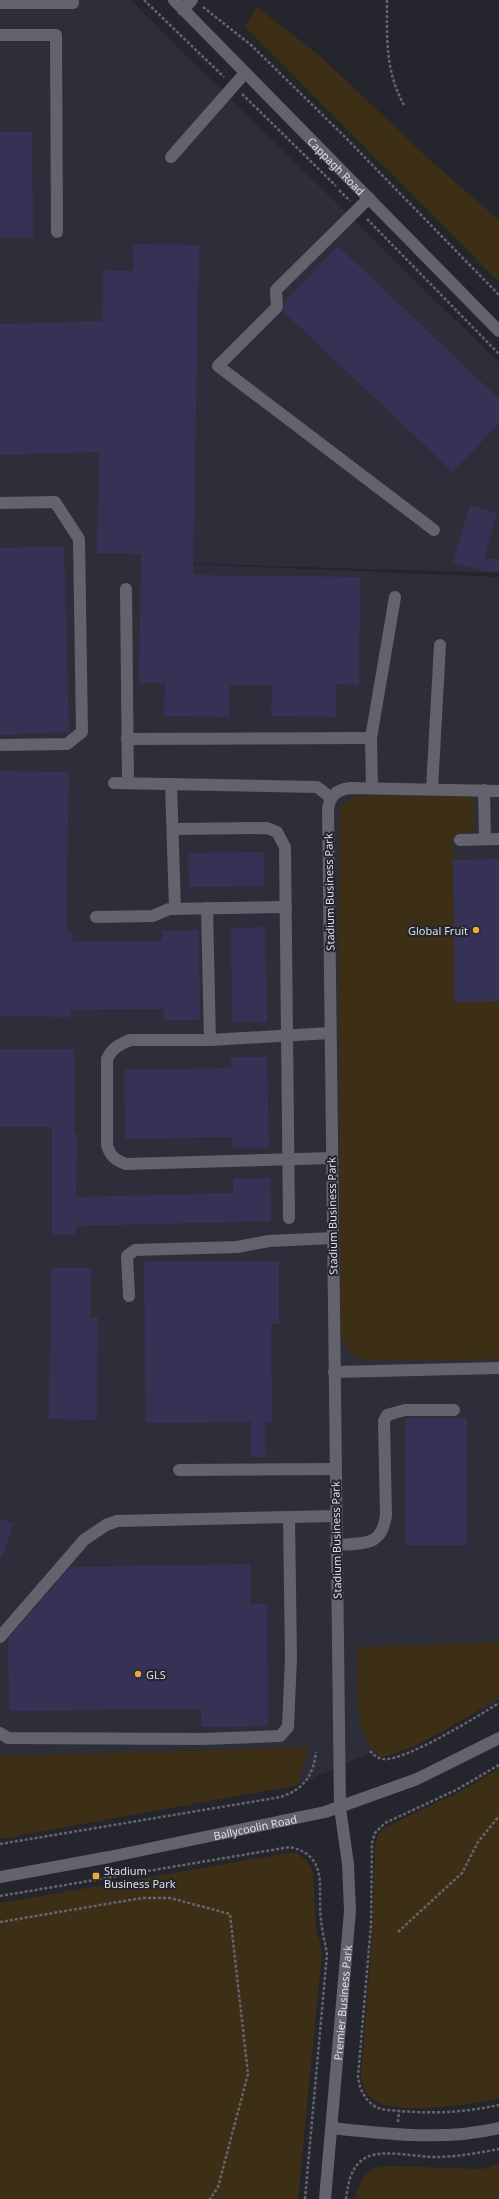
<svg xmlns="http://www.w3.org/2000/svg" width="499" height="2199" font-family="'Noto Sans',sans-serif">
<rect width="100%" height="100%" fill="#25252d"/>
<polygon fill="#2e2e3b" points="0,0 130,0 499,363 499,573 142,562 499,577 499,1700 485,1708 387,1745 298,1785 309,1747 0,1756"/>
<g fill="#3d2e16">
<polygon points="257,7 321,57 430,160 499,220 499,282 245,27"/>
<path d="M357,795L473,797L475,831L453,836L455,1001H499V1359L370,1361C352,1357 350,1353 341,1337L338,924L340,807Z"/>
<path d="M499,1642V1698C468,1716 415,1751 382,1757C352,1742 358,1676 357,1647Z"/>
<polygon points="309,1747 298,1785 0,1839 0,1756"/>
<path d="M499,1768V2098C473,2105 396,2115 375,2101C365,2095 362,2085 361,2074L372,1937L375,1843L379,1834L386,1827L469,1787Z"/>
<polygon points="288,1853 297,1853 307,1861 313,1872 316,1930 322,1952 298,2199 0,2199 0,1903"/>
<polygon points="499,2164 499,2199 354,2199 363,2177 374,2168 389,2166 482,2169"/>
</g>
<g fill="#363256">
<polygon points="0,132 32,132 33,238 0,238"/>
<polygon points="133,244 199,245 193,575 360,577 359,685 336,684 336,717 271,716 272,686 230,685 230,717 164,716 165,683 139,683 141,554 97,553 99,452 0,455 0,324 102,321 103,270 133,271"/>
<polygon points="338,246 499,399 499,423 453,472 283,311 284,302"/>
<polygon points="470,505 497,513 484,559 499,559 499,572 484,571 453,563"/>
<polygon points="64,546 69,732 0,735 0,548"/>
<polygon points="0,771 69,772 66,931 72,931 72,942 162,941 162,931 199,930 200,1020 164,1020 163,1009 70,1010 70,1017 0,1016"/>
<polygon points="264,852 264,886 189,887 188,853"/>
<polygon points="499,859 499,1001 455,1002 453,860"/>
<polygon points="265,927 267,1022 232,1022 231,928"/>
<polygon points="0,1049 74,1049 74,1134 77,1134 76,1197 233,1193 233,1179 270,1178 271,1221 76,1226 76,1235 52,1235 52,1127 0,1127"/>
<polygon points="231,1057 267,1057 269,1147 233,1148 232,1137 125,1139 124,1070 231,1068"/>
<polygon points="279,1261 279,1324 271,1324 272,1422 265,1422 266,1457 251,1457 251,1422 146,1423 144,1262"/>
<polygon points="51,1268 91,1268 90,1317 98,1317 97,1420 49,1419"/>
<rect x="405" y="1418" width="62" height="127"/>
<polygon points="0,1518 14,1524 1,1559 0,1559"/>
<polygon points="250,1564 250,1604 267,1604 268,1726 201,1727 201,1709 9,1711 8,1639 70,1567"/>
</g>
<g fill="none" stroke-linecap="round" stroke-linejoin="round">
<g stroke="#65656c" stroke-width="2.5" stroke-dasharray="3 2" stroke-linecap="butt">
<polyline points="144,0 224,77"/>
<path d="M387,0C387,38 385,71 404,105"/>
<polyline points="203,7 251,45 340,132 499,295"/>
<polyline points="242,94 336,186"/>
<polyline points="339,190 350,201"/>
<polyline points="367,219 499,354"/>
<path d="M370,1751C374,1755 377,1758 383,1759C404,1762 478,1716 499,1703"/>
<path d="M499,1765L456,1790L385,1823L375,1833L372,1843L371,1925L358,2076C359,2088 365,2101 376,2107C383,2111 393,2110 400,2111C434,2114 466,2112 499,2105"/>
<path d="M0,1844L281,1797C304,1789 313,1776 316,1752"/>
<path d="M0,1896L290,1847C330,1856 317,1889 321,1920C322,1931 325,1943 327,1954L305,2199"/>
<polyline points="0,1922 142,1898 170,1898 230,1914 248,2074 218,2187 210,2199"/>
<polyline points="398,1932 462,1873 478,1842 499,1816"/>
<polyline points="398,2122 399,2111"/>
<path d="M346,2199C348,2183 351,2165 367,2157C384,2149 416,2157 435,2157C456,2157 478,2153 499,2149"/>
</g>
<g stroke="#63626d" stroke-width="12">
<path id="s1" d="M174,0L499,331"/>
<polyline points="0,3 73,3 73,0"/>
<polyline points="183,10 192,0"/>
<polyline points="0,35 56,35 57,232"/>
<polyline points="171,157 245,73"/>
<polyline points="369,198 276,290 277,307 218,366 434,530"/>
<polyline points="0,503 55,502 79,539 82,732 67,744 0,745"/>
<polyline points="126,589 128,783"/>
<polyline points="127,739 371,738"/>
<polyline points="114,783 317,787 330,797"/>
<polyline points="171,784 175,909"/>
<polyline points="372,788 371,738 395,597"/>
<polyline points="432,789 440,645"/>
<polyline points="484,790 485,839"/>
<polyline points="173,829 267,828 277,832 285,847 289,1218"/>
<polyline points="460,840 499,839"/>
<polyline points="207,908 210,1040"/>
<polyline points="96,917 153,916 169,909 286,907"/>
<path d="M330,1033L210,1040H130C119,1045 112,1048 107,1059V1145C110,1156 115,1160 126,1164L332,1158"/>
<polyline points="129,1296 127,1256 135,1250 237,1247 269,1241 333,1238"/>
<polyline points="334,1372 499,1368"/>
<polyline points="179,1470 335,1469"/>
<path d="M336,1545C364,1543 382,1547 386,1515L384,1421L387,1415L405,1410H454"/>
<polyline points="0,1637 84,1540 106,1525 117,1521 336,1516"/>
<polyline points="0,1733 8,1738 202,1739 280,1736 288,1727 291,1658 289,1517"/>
<path id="s2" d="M0,1877L109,1857L325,1812L417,1779L499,1738"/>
<path d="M332,2128C387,2134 444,2141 499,2128"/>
<path id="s3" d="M325,2199L350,1911L348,1864L340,1808L328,808C331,795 336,790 350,788L499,791"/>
</g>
</g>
<g fill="#eaaa39" stroke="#25252d" stroke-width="1.5">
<circle cx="476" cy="930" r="4"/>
<circle cx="138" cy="1674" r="4"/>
<rect x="92" y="1872" width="8" height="8" rx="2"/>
</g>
<g text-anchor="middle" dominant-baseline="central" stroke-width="4" stroke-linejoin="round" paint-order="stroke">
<g font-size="11" fill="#dfdfe5" stroke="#25252d">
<text stroke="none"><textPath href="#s1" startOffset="232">Cappagh Road</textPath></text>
<text transform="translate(329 892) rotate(-91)">Stadium Business Park</text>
<text transform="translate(332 1216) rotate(-91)">Stadium Business Park</text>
<text transform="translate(336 1540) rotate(-91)">Stadium Business Park</text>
<text stroke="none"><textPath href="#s2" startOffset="260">Ballycoolin Road</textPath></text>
<text stroke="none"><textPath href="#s3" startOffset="197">Premier Business Park</textPath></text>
</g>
<g font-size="11" fill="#dfdfe5" stroke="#25252d" text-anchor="start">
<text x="468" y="930" text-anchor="end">Global Fruit</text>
<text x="146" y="1674">GLS</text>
<text x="104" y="1870">Stadium<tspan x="104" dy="13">Business Park</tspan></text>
</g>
</g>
</svg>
